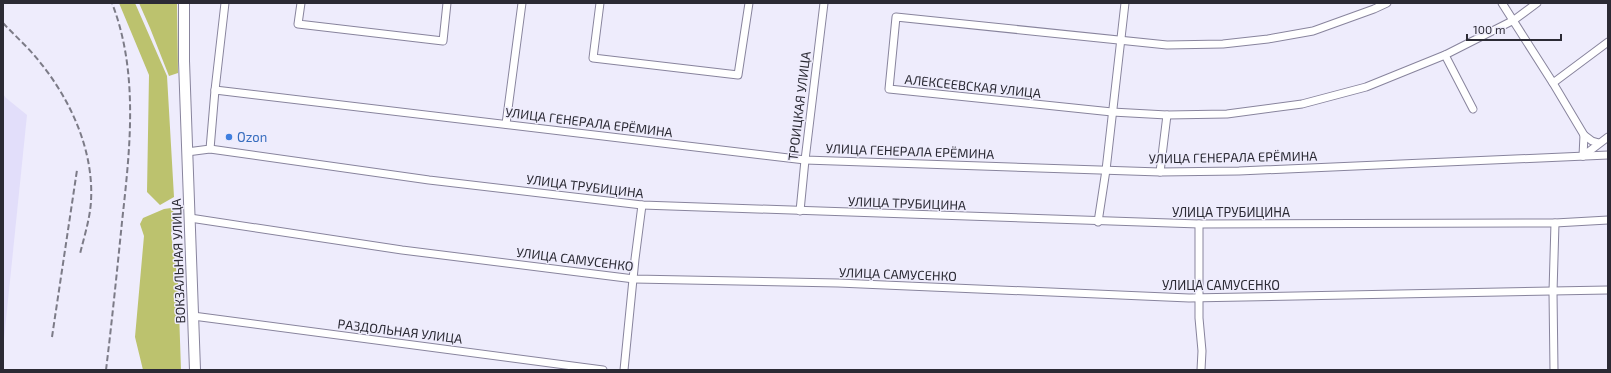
<svg xmlns="http://www.w3.org/2000/svg" width="1611" height="373" font-family="'Exo 2',sans-serif">
<rect width="100%" height="100%" fill="#eeecfc"/>
<polygon fill="#e2defa" points="3,94 6,98 27,115 3,349"/>
<g fill="#bcc26e">
<polygon points="119,3 135,3 167,76 174,197 160,205 147,192 149,75"/>
<polygon points="139,3 177,3 178,73 169,76 150,28"/>
<polygon points="171,208 176,216 171,233 178,282 181,370 143,370 135,337 144,236 140,224 143,218 164,209"/>
</g>
<g fill="none" stroke-linecap="round" stroke-linejoin="round">
<g stroke="#88849d" stroke-width="9">
<g id="minor">
<polyline points="301,3 298,24 443,41 447,3"/>
<polyline points="600,3 593,58 738,75 749,3"/>
<polyline points="1387,3 1374,9 1313,31 1268,39 1223,44 1167,45 896,17 889,89 1112,112 1167,115 1227,114 1302,104 1366,87 1445,55 1514,20 1537,3"/>
<polyline points="1502,3 1553,83 1584,135 1583,156"/>
<polyline points="1445,55 1473,109"/>
<polyline points="1553,83 1608,42"/>
<polyline points="215,90 805,160 1160,172 1239,171 1608,155"/>
<polyline points="506,124 522,3"/>
<polyline points="1584,135 1592,141 1599,143"/>
<polyline points="210,149 429,180 642,205 1199,224 1555,223 1608,220"/>
<polyline points="187,152 210,149 215,90 225,3"/>
<polyline points="1583,156 1608,137"/>
<polyline points="1160,172 1167,115"/>
<polyline points="800,211 805,160 824,3"/>
<polyline points="190,218 402,250 634,279 838,283 1189,298 1608,290"/>
<polyline points="1098,222 1106,170 1125,3"/>
<polyline points="1199,224 1199,318 1202,351 1201,370"/>
<polyline points="193,316 603,370"/>
<polyline points="624,370 635,259 642,205"/>
<polyline points="1554,370 1553,292 1555,223"/>
</g>
</g>
<g stroke="#88849d" stroke-width="12">
<polyline id="secondary" points="184,3 184,61 195,370"/>
</g>
<use href="#minor" stroke="#fff" stroke-width="7"/>
<use href="#secondary" stroke="#fff" stroke-width="10"/>
<g stroke="#7c7b87" stroke-width="2" stroke-dasharray="6 3" stroke-linecap="butt">
<path d="M3,23C15,36 28,47 39,61C70,99 94,150 91,201C90,219 84,237 80,254"/>
<polyline points="52,337 77,170"/>
<path d="M106,370C112,321 117,271 122,222C130,149 139,73 112,3"/>
</g>
</g>
<circle fill="#3f7fe0" stroke="#eeecfc" stroke-width="1.5" cx="229" cy="137" r="4"/>
<g text-anchor="middle" dominant-baseline="central" stroke-width="3" stroke-linejoin="round" paint-order="stroke">
<g font-size="13" fill="#2b2a34" stroke="#eeecfc">
<text transform="translate(973 86) rotate(6)">АЛЕКСЕЕВСКАЯ УЛИЦА</text>
<text transform="translate(799 106) rotate(-83)">ТРОИЦКАЯ УЛИЦА</text>
<text transform="translate(589 122) rotate(7)">УЛИЦА ГЕНЕРАЛА ЕРЁМИНА</text>
<text transform="translate(910 151) rotate(2)">УЛИЦА ГЕНЕРАЛА ЕРЁМИНА</text>
<text transform="translate(1233 157) rotate(-1)">УЛИЦА ГЕНЕРАЛА ЕРЁМИНА</text>
<text transform="translate(585 186) rotate(7)">УЛИЦА ТРУБИЦИНА</text>
<text transform="translate(907 203) rotate(2)">УЛИЦА ТРУБИЦИНА</text>
<text x="1231" y="212">УЛИЦА ТРУБИЦИНА</text>
<text transform="translate(575 259) rotate(7)">УЛИЦА САМУСЕНКО</text>
<text transform="translate(178 261) rotate(-92)">ВОКЗАЛЬНАЯ УЛИЦА</text>
<text transform="translate(898 274) rotate(2)">УЛИЦА САМУСЕНКО</text>
<text x="1221" y="285">УЛИЦА САМУСЕНКО</text>
<text transform="translate(400 331) rotate(7)">РАЗДОЛЬНАЯ УЛИЦА</text>
</g>
<g font-size="13" fill="#366cbe" stroke="#eeecfc" text-anchor="start">
<text x="237" y="137">Ozon</text>
</g>
</g>
<rect width="1611" height="373" fill="none" stroke="#2b2a34" stroke-width="8"/>
<path d="M1467 34v6h94v-6" fill="none" stroke="#2b2a34" stroke-width="2"/>
<text x="1473" y="34" font-size="12" fill="#2b2a34" stroke="#eeecfc" stroke-width="3" paint-order="stroke">100 m</text>
</svg>
